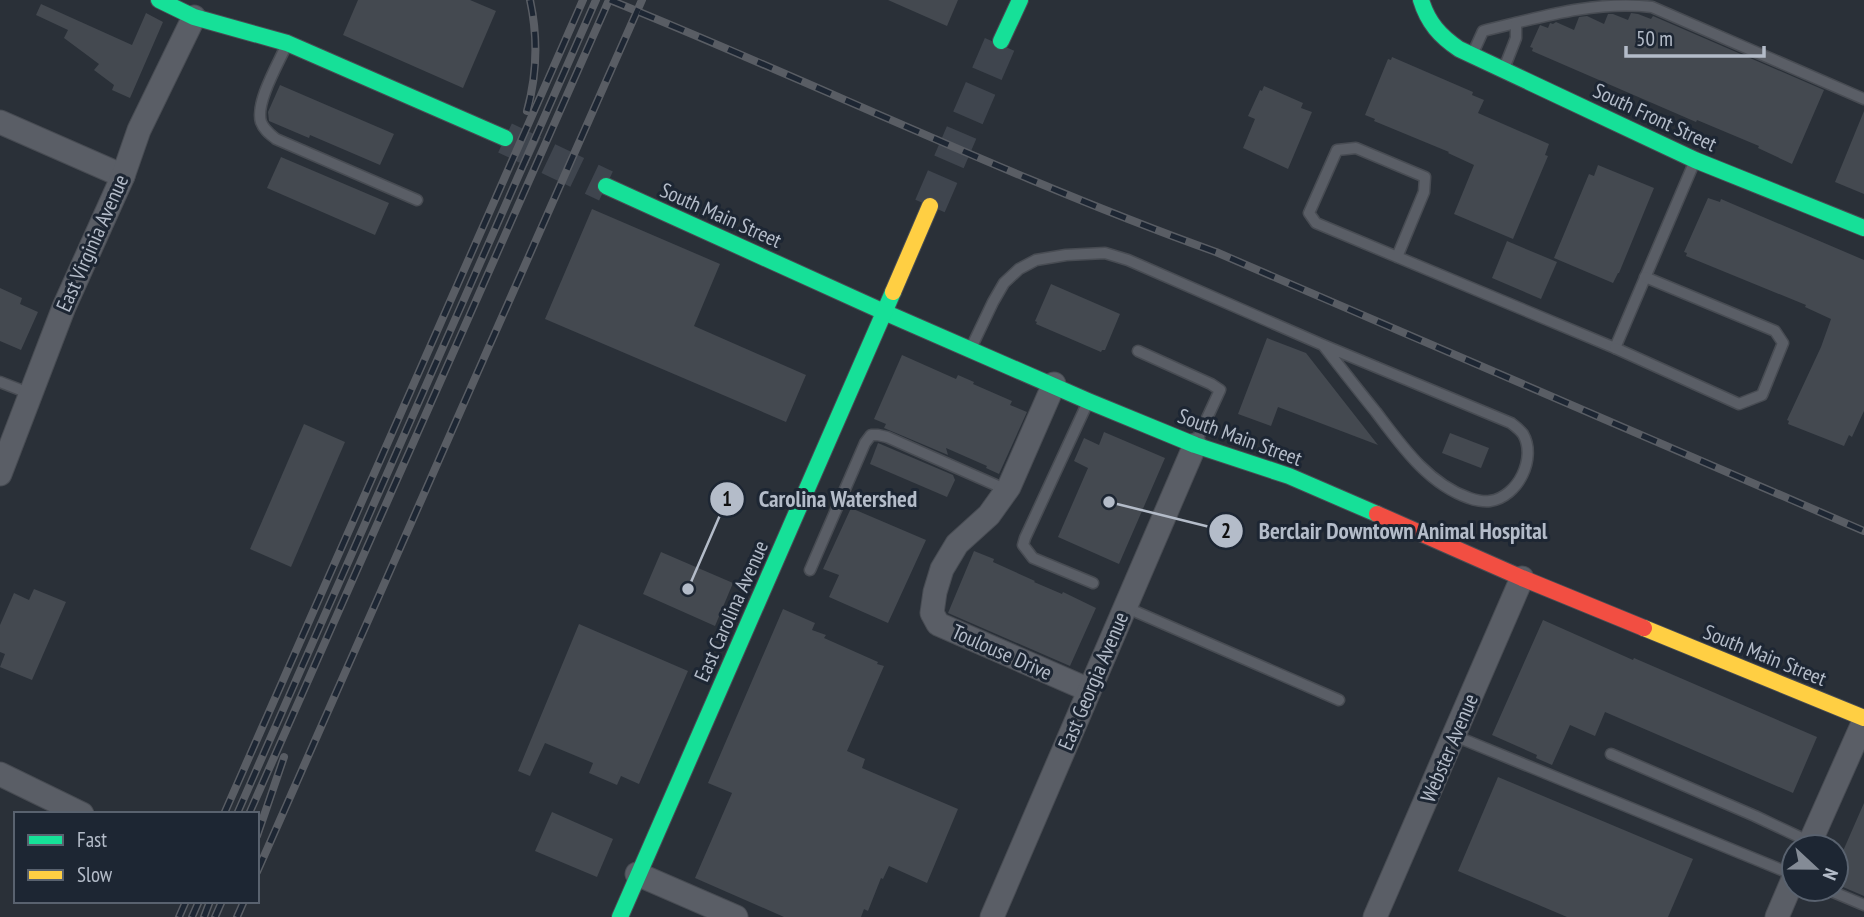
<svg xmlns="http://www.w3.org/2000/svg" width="1864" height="917" font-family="'PT Sans Narrow',sans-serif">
<rect width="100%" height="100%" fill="#2a3038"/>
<g fill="#444950">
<polygon points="358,0 470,0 496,11 463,88 343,35"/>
<polygon points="888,0 958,0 947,26"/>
<polygon points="41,4 132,45 146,13 163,22 130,98 112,90 114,85 94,70 99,64 64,38 68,30 36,15"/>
<polygon points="1631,13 1638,14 1651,19 1653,16 1824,90 1792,164 1758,148 1759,146 1697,120 1696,122 1532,51 1533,48 1530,47 1540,25 1548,28 1550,23 1553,24 1556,22 1574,30 1579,17 1587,16 1604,24 1608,14 1613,14 1628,20"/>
<polygon points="1392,57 1473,92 1472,95 1484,100 1478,113 1549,144 1545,155 1548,156 1513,239 1454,214 1474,165 1448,153 1449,152 1374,121 1375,119 1365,115 1388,59 1391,60"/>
<polygon points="280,85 394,134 380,165 310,135 309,138 269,121 268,112"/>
<polygon points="1264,86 1303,103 1301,108 1312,112 1288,169 1243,148 1255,119 1248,116 1260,90 1262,91"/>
<polygon points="1864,111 1864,194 1835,182"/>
<polygon points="281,157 389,203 375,235 267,188"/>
<polygon points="1598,165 1654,188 1619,273 1618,273 1613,283 1554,258 1589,174 1594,176"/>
<polygon points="1708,198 1720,202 1721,199 1864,260 1864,411 1852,437 1849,435 1844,446 1788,424 1789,421 1787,420 1821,347 1831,319 1805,307 1806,305 1686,256 1687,253 1684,252"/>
<polygon points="592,209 720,264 694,326 806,375 786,422 545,319"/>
<polygon points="1507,241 1557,262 1541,299 1492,278"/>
<polygon points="1051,284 1120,314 1105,350 1102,350 1101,352 1036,324 1037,322 1035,321"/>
<polygon points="0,288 22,298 20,304 38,312 21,350 0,341"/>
<polygon points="1267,338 1306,353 1378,445 1278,407 1271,426 1238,414"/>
<polygon points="902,355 956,379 958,375 974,382 973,384 1012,401 1010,405 1027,412 999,474 986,468 987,466 946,448 948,455 884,428 886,424 874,419"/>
<polygon points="304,424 345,442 291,567 250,549"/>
<polygon points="1104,432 1165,458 1119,564 1058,537 1088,468 1074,461 1084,438 1099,445"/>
<polygon points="1450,433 1489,448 1481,468 1442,453"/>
<polygon points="878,443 953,475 955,480 947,497 870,464"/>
<polygon points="851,508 926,540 888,623 829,597 839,575 823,569"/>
<polygon points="974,551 994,559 993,562 1035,581 1034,582 1062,594 1063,592 1096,608 1070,666 948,613"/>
<polygon points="661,552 733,583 715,626 643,594"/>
<polygon points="34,589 66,602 32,680 0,667 5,654 0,652 0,625 14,593 29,600"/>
<polygon points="783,609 815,623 812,630 826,635 824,638 878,662 877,664 884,666 847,751 865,759 862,768 958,809 927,883 889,866 883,879 881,878 868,911 864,909 861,917 784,917 695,878 732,793 708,783"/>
<polygon points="1543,620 1633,660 1634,658 1817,737 1793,793 1605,712 1595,736 1570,725 1552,765 1536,758 1537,755 1492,735"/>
<polygon points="579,624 688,671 639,784 621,776 617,785 589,773 593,763 545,743 530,776 518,771"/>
<polygon points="1498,777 1693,859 1668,917 1567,917 1458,871"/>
<polygon points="1864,803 1864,896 1836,884 1836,867"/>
<polygon points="552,812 613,839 597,877 535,851"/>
</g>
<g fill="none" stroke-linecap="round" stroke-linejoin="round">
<g stroke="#3f454e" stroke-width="32" stroke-dasharray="32 16" stroke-linecap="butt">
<polyline points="505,138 606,186"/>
<polyline points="930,206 1001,41"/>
</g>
<g stroke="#484c53" stroke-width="13">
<g id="lane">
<path d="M286,46C278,64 255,103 261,122C264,130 270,134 276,139L417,200"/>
<path d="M1473,53L1483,31C1537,18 1595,0 1652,7L1864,99"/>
<polyline points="1505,66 1516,38 1516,23"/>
<polyline points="1397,257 1424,192 1425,177 1356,148 1337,150 1309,213 1316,223 1615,348 1694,163"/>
<path d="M972,346L993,302L1004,283L1019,269L1036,260L1066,255L1105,253L1128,260L1323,345L1511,423C1515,426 1520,430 1523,434C1537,458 1518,497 1490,501C1484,502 1474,500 1469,498C1428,484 1401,445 1376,412C1358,390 1341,368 1323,345"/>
<polyline points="1615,348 1739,404 1762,395 1783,343 1775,331 1645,277"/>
<polyline points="1138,351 1211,384 1220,390 1196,442"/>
<polyline points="0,382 31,394"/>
<polyline points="1087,404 1025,538 1023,545 1033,558 1093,583"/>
<polyline points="810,570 865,443 871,435 878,435 887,437 1007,490"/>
<polyline points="1125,607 1339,700"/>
<polyline points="1455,736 1794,875"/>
<polyline points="1611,754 1755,816 1810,842"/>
<polyline points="1826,889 1864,905"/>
</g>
</g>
<g stroke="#484c53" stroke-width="25">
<g id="street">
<polyline points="0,122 123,176"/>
<polyline points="1054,384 1009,487 989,515 957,544 942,569 935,592 932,613 938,624 1089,690"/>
<polyline points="0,474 64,307 123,176 139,130 194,17"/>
<polyline points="0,774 82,814"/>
<polyline points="1808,847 1864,721"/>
<polyline points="637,874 736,917"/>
<polyline points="992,917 1195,445"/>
<polyline points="1375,917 1522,578"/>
<polyline points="1777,917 1794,877"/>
</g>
</g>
<g stroke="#484c53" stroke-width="18">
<g id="fast">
<polyline points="159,0 194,17 287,43 505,138"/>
<path d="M1421,0C1428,23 1440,36 1459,49L1695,160L1864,228"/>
<polyline points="1001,41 1020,0"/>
<polyline points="606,186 884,312 1088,401 1195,445 1289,476 1377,514"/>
<polyline points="620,917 893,292"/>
</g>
</g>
<g stroke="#484c53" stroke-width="18">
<g id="slow">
<polyline points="893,292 930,206"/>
<polyline points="1644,628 1864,718"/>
</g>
</g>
<g stroke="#484c53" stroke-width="18">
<polyline id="jam" points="1377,514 1522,578 1644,628"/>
</g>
<use href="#lane" stroke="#5a5e66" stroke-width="10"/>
<use href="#street" stroke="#5a5e66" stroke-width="23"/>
<use href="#fast" stroke="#16e098" stroke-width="16"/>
<use href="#slow" stroke="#ffcf43" stroke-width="16"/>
<use href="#jam" stroke="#f24e42" stroke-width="16"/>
<g stroke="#595d64" stroke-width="8">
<g id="rail">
<path d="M610,0C813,82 1010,178 1216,252L1864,531"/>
<path d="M527,111C537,75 538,37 530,0"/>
<polyline points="224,814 583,0"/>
<polyline points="237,814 596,0"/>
<polyline points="249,814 609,0"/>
<polyline points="257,836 284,757"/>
<polyline points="257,872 642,0"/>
<polyline points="179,917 186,901"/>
<polyline points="192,917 199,901"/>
<polyline points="204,917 210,901"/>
<polyline points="215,917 222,901"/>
<polyline points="237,917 244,901"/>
</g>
</g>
<use href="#rail" stroke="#1d2633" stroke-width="5" stroke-dasharray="16" stroke-linecap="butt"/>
</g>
<g text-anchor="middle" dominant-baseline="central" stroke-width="6" stroke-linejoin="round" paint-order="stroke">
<g font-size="21" fill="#b4bcc9" stroke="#1d2633">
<text transform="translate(1655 117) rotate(25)">South Front Street</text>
<text transform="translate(721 215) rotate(24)">South Main Street</text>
<text transform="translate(92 243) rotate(-66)">East Virginia Avenue</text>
<text transform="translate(1240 437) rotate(20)">South Main Street</text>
<text transform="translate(731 611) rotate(-66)">East Carolina Avenue</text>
<text transform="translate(1002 652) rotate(24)">Toulouse Drive</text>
<text transform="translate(1765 655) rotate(22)">South Main Street</text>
<text transform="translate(1093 681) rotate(-67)">East Georgia Avenue</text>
<text transform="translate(1449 748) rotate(-67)">Webster Avenue</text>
</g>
</g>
<path fill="none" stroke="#b4bcc9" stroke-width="2.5" d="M688 589L727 499M1109 502L1226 531"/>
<g fill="#b4bcc9" stroke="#1d2633" stroke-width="2.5">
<circle cx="688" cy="589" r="7"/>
<circle cx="1109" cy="502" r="7"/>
<circle cx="727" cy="499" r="18"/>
<circle cx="1226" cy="531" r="18"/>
</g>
<g font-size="21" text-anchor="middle" font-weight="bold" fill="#111">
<text x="727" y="506">1</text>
<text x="1226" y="538">2</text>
</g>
<g font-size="23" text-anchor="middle" font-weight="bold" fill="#b4bcc9" stroke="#1d2633" stroke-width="6" stroke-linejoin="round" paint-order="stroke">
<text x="838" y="507">Carolina Watershed</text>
<text x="1403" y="539">Berclair Downtown Animal Hospital</text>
</g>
<rect x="14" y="812" width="245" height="91" fill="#1d2633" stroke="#59626f" stroke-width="2"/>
<rect x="28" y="835" width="35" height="10" fill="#16e098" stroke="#59626f" stroke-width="2"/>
<text x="77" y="847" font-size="21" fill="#b4bcc9">Fast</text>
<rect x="28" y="870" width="35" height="10" fill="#ffcf43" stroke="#59626f" stroke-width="2"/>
<text x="77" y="882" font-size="21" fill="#b4bcc9">Slow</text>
<g transform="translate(1815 868) rotate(112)"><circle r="33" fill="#1d2633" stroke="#59626f" stroke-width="2"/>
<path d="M0-5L12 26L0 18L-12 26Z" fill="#848b96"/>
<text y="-10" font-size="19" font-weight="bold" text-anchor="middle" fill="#b4bcc9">N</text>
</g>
<path d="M1626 46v10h138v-10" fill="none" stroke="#b4bcc9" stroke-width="3.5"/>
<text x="1636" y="46" font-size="21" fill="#b4bcc9" stroke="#1d2633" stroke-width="5" paint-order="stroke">50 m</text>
</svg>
